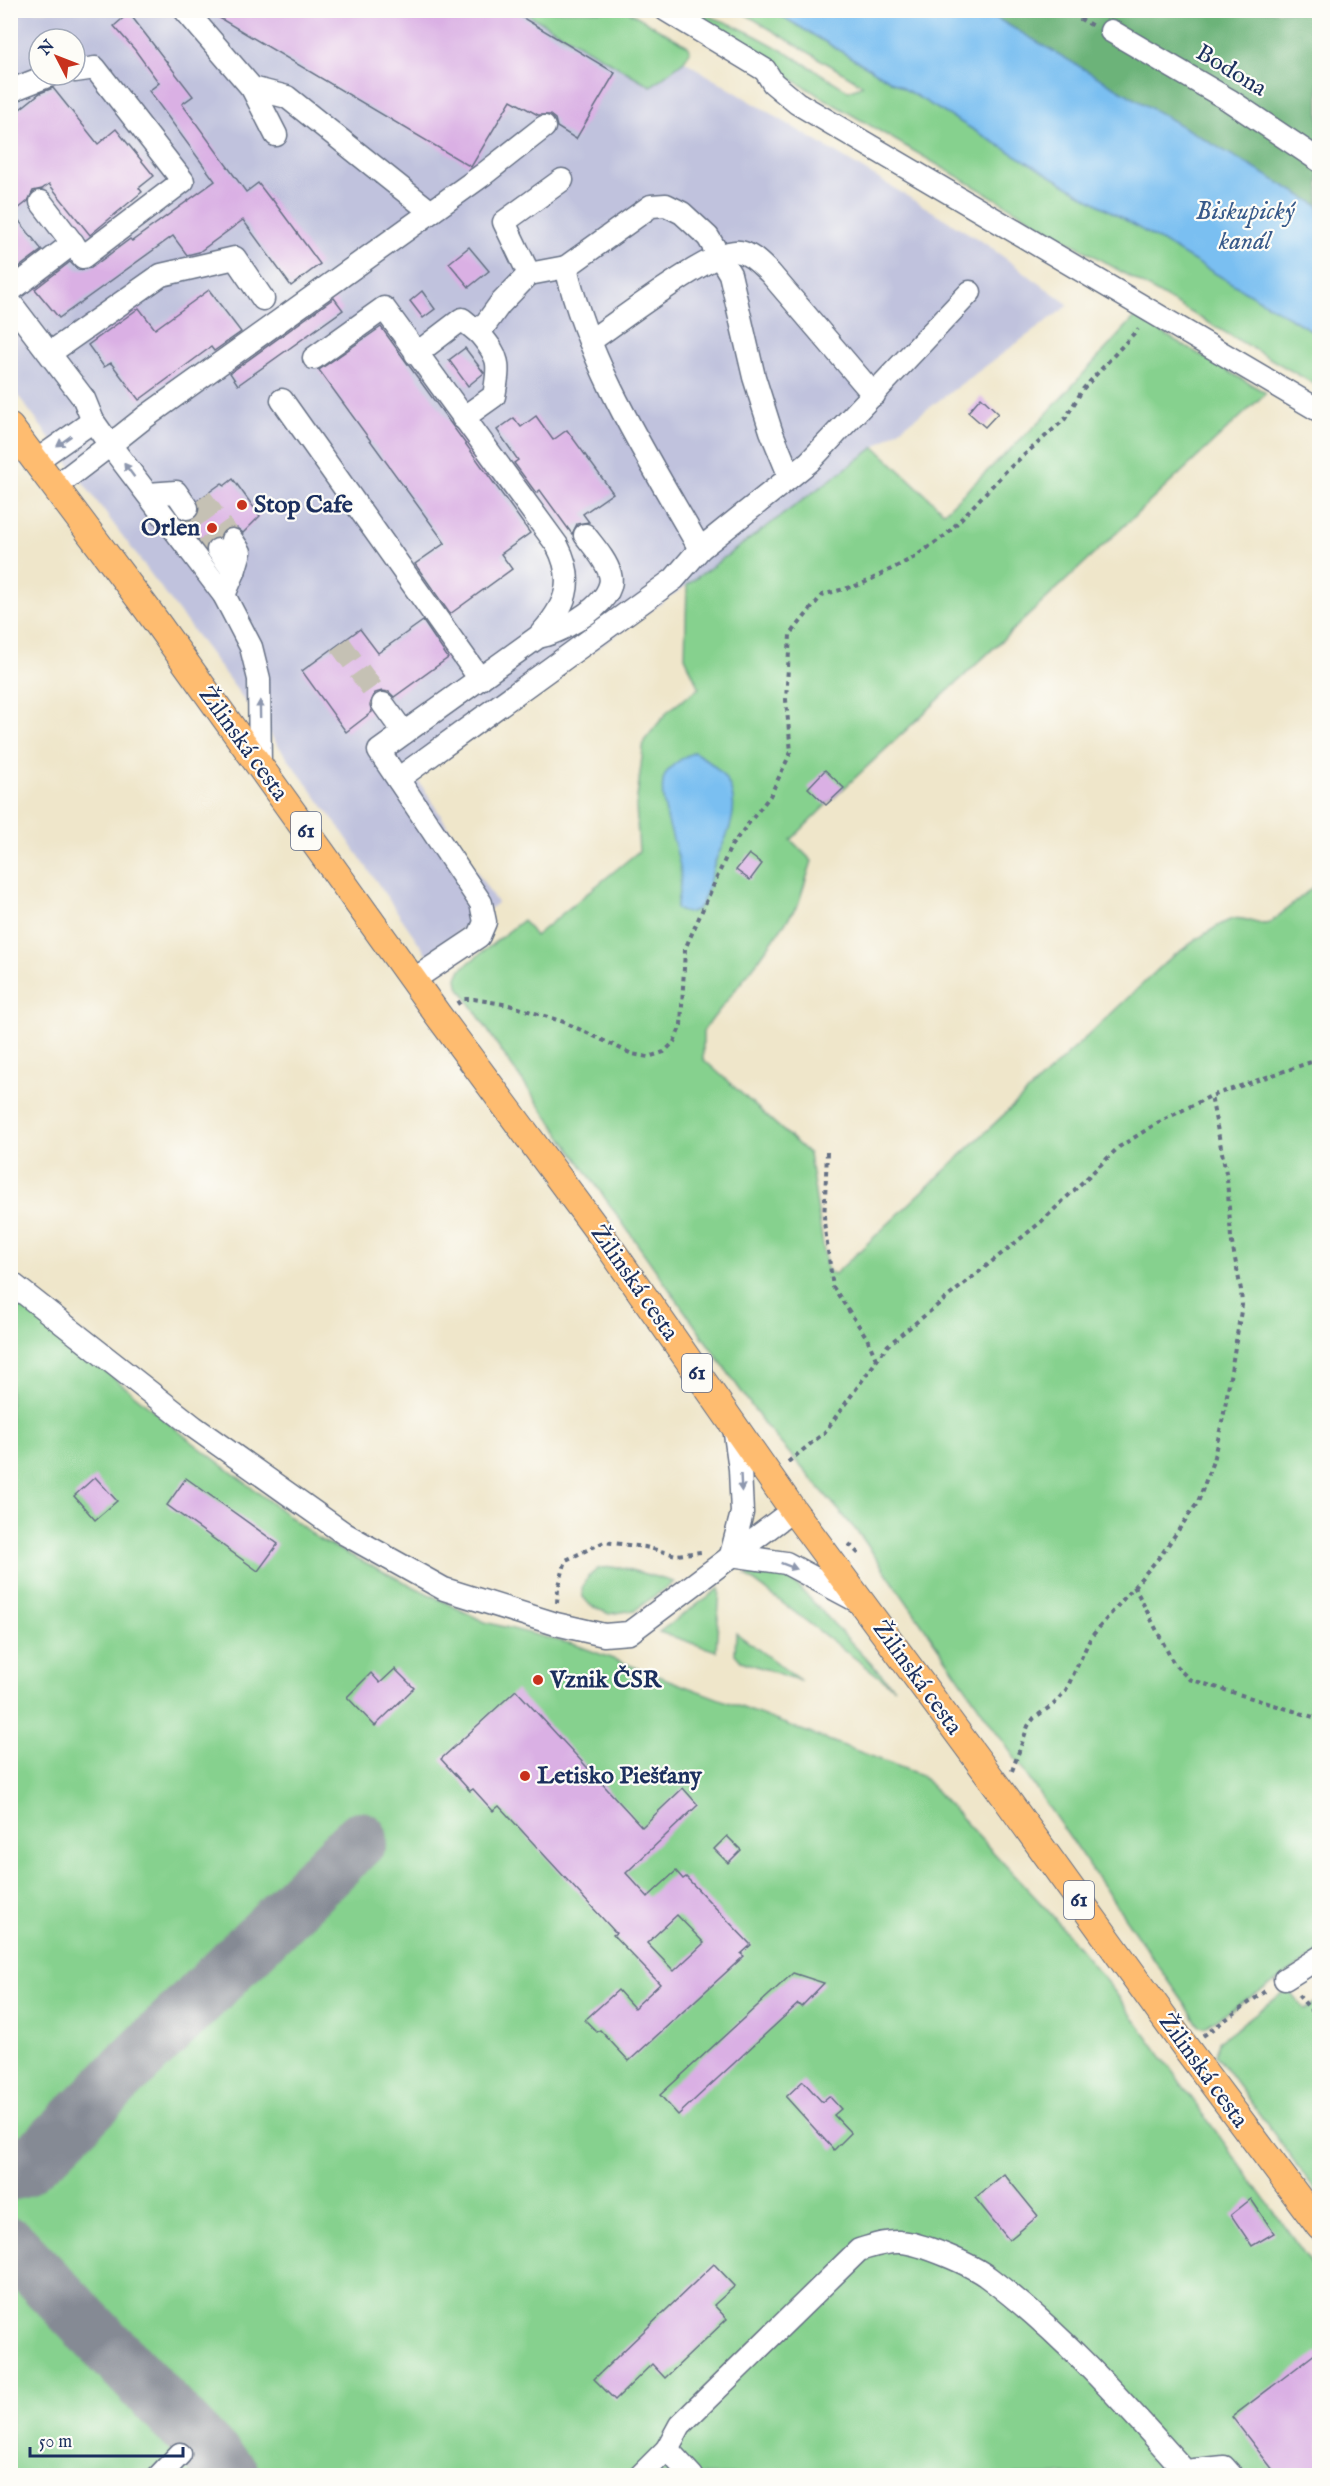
<svg xmlns="http://www.w3.org/2000/svg" width="1330" height="2486" font-family="'IM FELL English',serif">
<rect width="100%" height="100%" fill="#fdfcf7"/>
<filter id="ink" filterUnits="userSpaceOnUse"><feTurbulence type="fractalNoise" baseFrequency=".0167" numOctaves="2"/><feDisplacementMap in="SourceGraphic" scale="12" xChannelSelector="R" yChannelSelector="G"/><feConvolveMatrix kernelMatrix="1 2 1 2 8 2 1 2 1" color-interpolation-filters="sRGB"/></filter>
<filter id="wash" filterUnits="userSpaceOnUse"><feTurbulence type="fractalNoise" baseFrequency=".008" numOctaves="4" result="noise"/><feDisplacementMap in="SourceGraphic" scale="24" xChannelSelector="R" yChannelSelector="G"/><feGaussianBlur stdDeviation="1.35" result="paint"/><feColorMatrix in="noise" values="0 0 0 0 0 0 0 0 0 0 0 0 0 0 0 0 0 1.4 0 .05"/><feComposite in="paint" operator="in"/></filter>
<g filter="url(#wash)">
<rect width="100%" height="100%" fill="#efe6ca"/>
<path fill="#c0c2dd" fill-rule="evenodd" d="M11,11H522L651,86L684,61L983,242L1069,305L687,585L416,777L497,903L427,955L341,830L11,386ZM39,39H75V75H39Z"/>
<g fill="#86d18e" stroke="#508076" stroke-width="1.5">
<polygon points="522,11 628,11 688,46 690,52 684,61 651,86"/>
<path d="M678,11C726,10 807,66 849,91L863,85L740,11H773L1319,335V387L835,105Z"/>
<path d="M1135,317L1266,393L824,807L791,840L812,861L798,905L757,962L703,1031V1059L809,1154L827,1271L835,1274L1169,959C1184,949 1217,923 1233,919C1247,916 1257,927 1270,923L1319,882V1953L1205,2027L1200,2026L861,1536L765,1425L502,1052L458,985L457,978L461,969L523,920L535,936L639,851L636,806L644,741L668,711L699,688L685,657L687,585L875,447L944,512L1041,420Z"/>
<polygon points="10,1292 187,1438 320,1540 485,1622 576,1645 921,1775 1051,1914 1115,1992 1319,2274 1319,2475 11,2475"/>
<polygon points="620,1567 674,1582 635,1610 609,1614 590,1605 583,1597 582,1589 588,1577 599,1568"/>
<polygon points="762,1571 782,1575 798,1586 894,1688 746,1575"/>
<polygon points="720,1588 716,1651 659,1632"/>
<polygon points="736,1633 801,1681 741,1661 735,1654"/>
<polygon points="1288,1989 1305,2010 1319,2000 1319,2195 1216,2055 1219,2041"/>
</g>
<polygon fill="#6cb379" stroke="#44716c" stroke-width="1.5" points="984,11 1319,11 1319,206 999,20"/>
<g fill="#7abff1" stroke="#4a77a8" stroke-width="1.5">
<polygon points="773,11 984,11 1319,206 1319,335"/>
<path d="M694,752C723,768 740,789 731,823C728,836 720,849 715,862C711,873 706,902 697,909C689,914 683,914 676,908C679,895 682,881 680,867C677,844 655,796 665,775C671,764 683,758 694,752Z"/>
</g>
<g fill="none" stroke-linecap="round" stroke-linejoin="round">
<g stroke="#858a94" stroke-width="56">
<polyline points="10,2173 19,2171 47,2149 360,1839"/>
<polyline points="10,2245 232,2476"/>
</g>
</g>
<g id="blocks">
<g fill="#dab0e4" fill-rule="evenodd">
<polygon points="206,10 510,10 615,73 576,139 557,127 555,119 550,115 538,115 511,100 471,167"/>
<polygon points="129,13 193,96 182,104 246,192 258,183 271,200 272,199 320,264 291,286 243,220 199,252 187,255 173,236 59,318 35,289 70,262 78,270 91,268 130,239 132,241 215,181 149,91 159,83 135,50 114,26"/>
<polygon points="53,88 98,144 116,129 154,176 139,188 142,192 90,235 49,184 42,189 33,191 28,201 13,213 42,250 18,268 10,258 10,117 40,93"/>
<polygon points="469,247 489,271 469,287 449,263"/>
<polygon points="209,290 241,332 214,351 211,347 139,400 111,363 104,367 88,345 139,308 155,329"/>
<polygon points="422,291 435,309 423,318 410,301"/>
<polygon points="334,298 343,310 238,385 230,373"/>
<polygon points="381,327 530,533 501,554 512,569 450,614 415,564 445,543 319,370"/>
<polygon points="465,348 484,373 468,386 449,360"/>
<polygon points="981,397 998,413 985,427 968,412"/>
<polygon points="536,416 553,440 567,430 613,493 583,514 589,522 577,524 572,534 540,490 536,493 514,463 518,460 497,430 514,418 521,427"/>
<polygon points="233,479 260,516 243,533 237,528 225,529 219,537 210,539 205,548 185,521 194,519 199,514 200,508 198,500 222,483 224,486"/>
<polygon points="423,621 448,658 394,697 389,692 382,691 375,693 370,705 372,712 346,732 302,671 360,629 378,653"/>
<polygon points="825,770 844,788 826,805 808,788"/>
<polygon points="749,854 762,864 750,880 736,870"/>
<polygon points="95,1477 117,1501 95,1520 74,1496"/>
<polygon points="186,1478 278,1544 258,1571 167,1505"/>
<polygon points="395,1669 414,1688 375,1726 347,1697 371,1673 380,1683"/>
<path d="M516,1690L642,1827L683,1788L698,1805L626,1873L648,1897L676,1871L683,1879L686,1877L751,1945L741,1954L744,1956L629,2061L600,2030L597,2032L585,2020L618,1990L634,2008L660,1984L613,1935L616,1933L499,1806L493,1811L473,1789L470,1791L441,1759ZM677,1915L704,1943L674,1971L647,1943Z"/>
<polygon points="727,1836 741,1850 728,1863 714,1849"/>
<polygon points="793,1973 824,1983 801,2007 798,2004 678,2115 660,2095"/>
<polygon points="803,2081 822,2102 829,2096 841,2109 834,2115 851,2133 834,2150 786,2097"/>
<polygon points="1004,2174 1038,2216 1009,2240 975,2198"/>
<polygon points="1251,2199 1274,2233 1252,2246 1231,2215"/>
<polygon points="714,2264 735,2286 714,2305 727,2319 665,2378 652,2364 615,2400 594,2379"/>
<polygon points="1320,2350 1320,2475 1277,2475 1232,2417"/>
</g>
</g>
</g>
<g filter="url(#ink)">
<use href="#blocks" fill-opacity="0" stroke="#656f84" stroke-width="1.5"/>
<g fill="none" stroke-linecap="round" stroke-linejoin="round">
<g stroke="#c5c1b4" stroke-width="22" stroke-dasharray="22 11" stroke-linecap="butt">
<polyline points="201,498 232,540"/>
<polyline points="187,508 218,550"/>
<polyline points="340,644 383,704"/>
</g>
<g stroke="#656f84" stroke-width="25">
<g id="minor">
<polyline points="185,10 252,88 276,135"/>
<polyline points="666,10 765,70 773,83 797,103 1320,411"/>
<polyline points="1111,31 1229,100 1320,161"/>
<polyline points="252,88 287,97 431,212"/>
<polyline points="10,93 17,88 50,75"/>
<polyline points="562,180 504,222 529,274 566,267"/>
<polyline points="41,202 83,257 183,181 95,68 75,71"/>
<polyline points="10,291 73,243"/>
<polyline points="10,302 84,399 93,421 110,445 144,418 484,174 544,127"/>
<path d="M590,341C616,324 715,246 740,252C752,254 762,266 770,273L874,395"/>
<polyline points="50,353 161,275 235,258 263,299"/>
<polyline points="416,354 462,319 479,333 500,304 529,274"/>
<path d="M314,358L384,308L557,545C577,583 565,608 538,637L379,751L481,903L485,922L479,936L413,980"/>
<polyline points="282,400 480,679"/>
<path d="M463,418L494,396C500,363 500,358 479,333"/>
<polyline points="36,461 93,421"/>
<polyline points="55,487 110,445 224,595 251,647 259,679 260,768"/>
<polyline points="148,494 176,492 187,508"/>
<polyline points="232,540 240,552 234,572"/>
<path d="M700,549C649,459 590,369 566,267L651,206L666,205L682,213L708,237L730,274L754,377L771,431L790,477"/>
<polyline points="218,550 234,572 224,595"/>
<path d="M542,636C564,631 618,601 610,574C606,560 594,547 585,535"/>
<polyline points="383,704 404,733"/>
<polyline points="398,779 674,579 700,549 809,462 970,292"/>
<polyline points="10,1282 194,1427 345,1534 444,1589 556,1624 604,1635 629,1633 793,1510"/>
<polyline points="734,1427 740,1469 742,1513 731,1555 786,1563 861,1603"/>
<polyline points="1285,1979 1320,1957"/>
<path d="M667,2449L680,2425L859,2250C873,2246 886,2241 900,2242C921,2243 971,2264 989,2278C1061,2332 1124,2403 1185,2471L1224,2467L1232,2476"/>
<polyline points="159,2476 180,2454"/>
<polyline points="640,2476 667,2449 692,2476"/>
</g>
</g>
<g stroke="#656f84" stroke-width="29">
<polyline id="major" points="10,427 147,609 438,1015 601,1235 793,1510 997,1786 1186,2048 1320,2227"/>
</g>
<g stroke="#656f84" stroke-width="4" stroke-dasharray="4.5 4.5" stroke-linecap="butt">
<polyline points="1064,10 1093,26"/>
<polyline points="457,1004 464,999 474,999 509,1005 564,1022 632,1054 648,1057 664,1052 674,1042 681,1025 685,949 731,846 770,796 791,752 786,700 790,635 822,595 862,584 913,558 946,535 1006,471 1065,419 1083,389 1138,329"/>
<polyline points="827,1152 824,1222 833,1287 867,1338 876,1359"/>
<polyline points="788,1462 824,1433 888,1345 1041,1222 1119,1147 1159,1122 1211,1096 1320,1059"/>
<polyline points="849,1544 861,1556"/>
<polyline points="1134,1586 1174,1664 1189,1679 1320,1719"/>
<polyline points="557,1603 558,1589 566,1560 604,1542 645,1547 676,1555 701,1552"/>
<polyline points="1012,1771 1028,1726 1034,1718 1054,1704 1066,1690 1091,1637 1161,1555 1198,1502 1213,1461 1224,1413 1242,1305 1241,1290 1231,1238 1227,1178 1211,1096"/>
<polyline points="1298,1995 1320,2020"/>
<polyline points="1203,2036 1268,1989"/>
</g>
<use href="#minor" stroke="#fff" stroke-width="22"/>
<use href="#major" stroke="#febc70" stroke-width="27"/>
</g>
<defs><path id="oneway-solid" d="M-6-.8H1V-3.2L6.5 0L1 3.2V.8H-6Z" transform="scale(1.5)"/></defs>
<g fill="#8d97ae">
<use href="#oneway-solid" transform="translate(64 441) rotate(145)"/>
<use href="#oneway-solid" transform="translate(129 470) rotate(-127)"/>
<use href="#oneway-solid" transform="translate(260 709) rotate(-91)"/>
<use href="#oneway-solid" transform="translate(741 1483) rotate(87)"/>
<use href="#oneway-solid" transform="translate(789 1566) rotate(21)"/>
</g>
</g>
<g fill="#c8321e" stroke="#fdfcf7" stroke-width="2">
<circle cx="242" cy="505" r="6"/>
<circle cx="212" cy="528" r="6"/>
<circle cx="538" cy="1680" r="6"/>
<circle cx="525" cy="1776" r="6"/>
</g>
<g text-anchor="middle" dominant-baseline="central" stroke-width="4.5" stroke-linejoin="round" paint-order="stroke">
<g fill="#fdfcf7" stroke="#5f6c8c" stroke-width="1.5">
<rect x="291" y="812" width="30" height="38" rx="4.5"/>
<rect x="682" y="1354" width="30" height="38" rx="4.5"/>
<rect x="1064" y="1881" width="30" height="38" rx="4.5"/>
</g>
<g font-size="22" font-weight="bold" fill="#1b2f5e">
<text x="306" y="831">61</text>
<text x="697" y="1373">61</text>
<text x="1079" y="1900">61</text>
</g>
<g font-size="24" fill="#1b2f5e" stroke="#fdfcf7">
<text transform="translate(1231 71) rotate(31)">Bodona</text>
<text transform="translate(243 744) rotate(54)">Žilinská cesta</text>
<text transform="translate(634 1283) rotate(55)">Žilinská cesta</text>
<text transform="translate(917 1678) rotate(54)">Žilinská cesta</text>
<text transform="translate(1203 2071) rotate(54)">Žilinská cesta</text>
</g>
<g font-size="24" font-weight="bold" fill="#1b2f5e" stroke="#fdfcf7" text-anchor="start">
<text x="254" y="505">Stop Cafe</text>
<text x="200" y="528" text-anchor="end">Orlen</text>
<text x="550" y="1680">Vznik ČSR</text>
<text x="537" y="1776">Letisko Piešťany</text>
</g>
<g font-size="26" font-style="italic" fill="#385a8a" stroke="#fdfcf7">
<text x="1245" y="211">Biskupický<tspan x="1245" dy="30">kanál</tspan></text>
</g>
</g>
<rect width="1330" height="2486" fill="none" stroke="#fdfcf7" stroke-width="36"/>
<g transform="translate(57 57) rotate(312)"><circle r="28" fill="#fdfcf7" stroke="#a3aaba" stroke-width="1.5"/>
<path d="M0-4.5L10 22L0 15L-10 22Z" fill="#c8321e"/>
<text y="-9" font-size="16" font-weight="bold" text-anchor="middle" fill="#1b2f5e">N</text>
</g>
<path d="M30 2447v9h153v-9" fill="none" stroke="#1b2f5e" stroke-width="3"/>
<text x="39" y="2447" font-size="18" fill="#1b2f5e" stroke="#fdfcf7" stroke-width="4.5" paint-order="stroke">50 m</text>
</svg>
